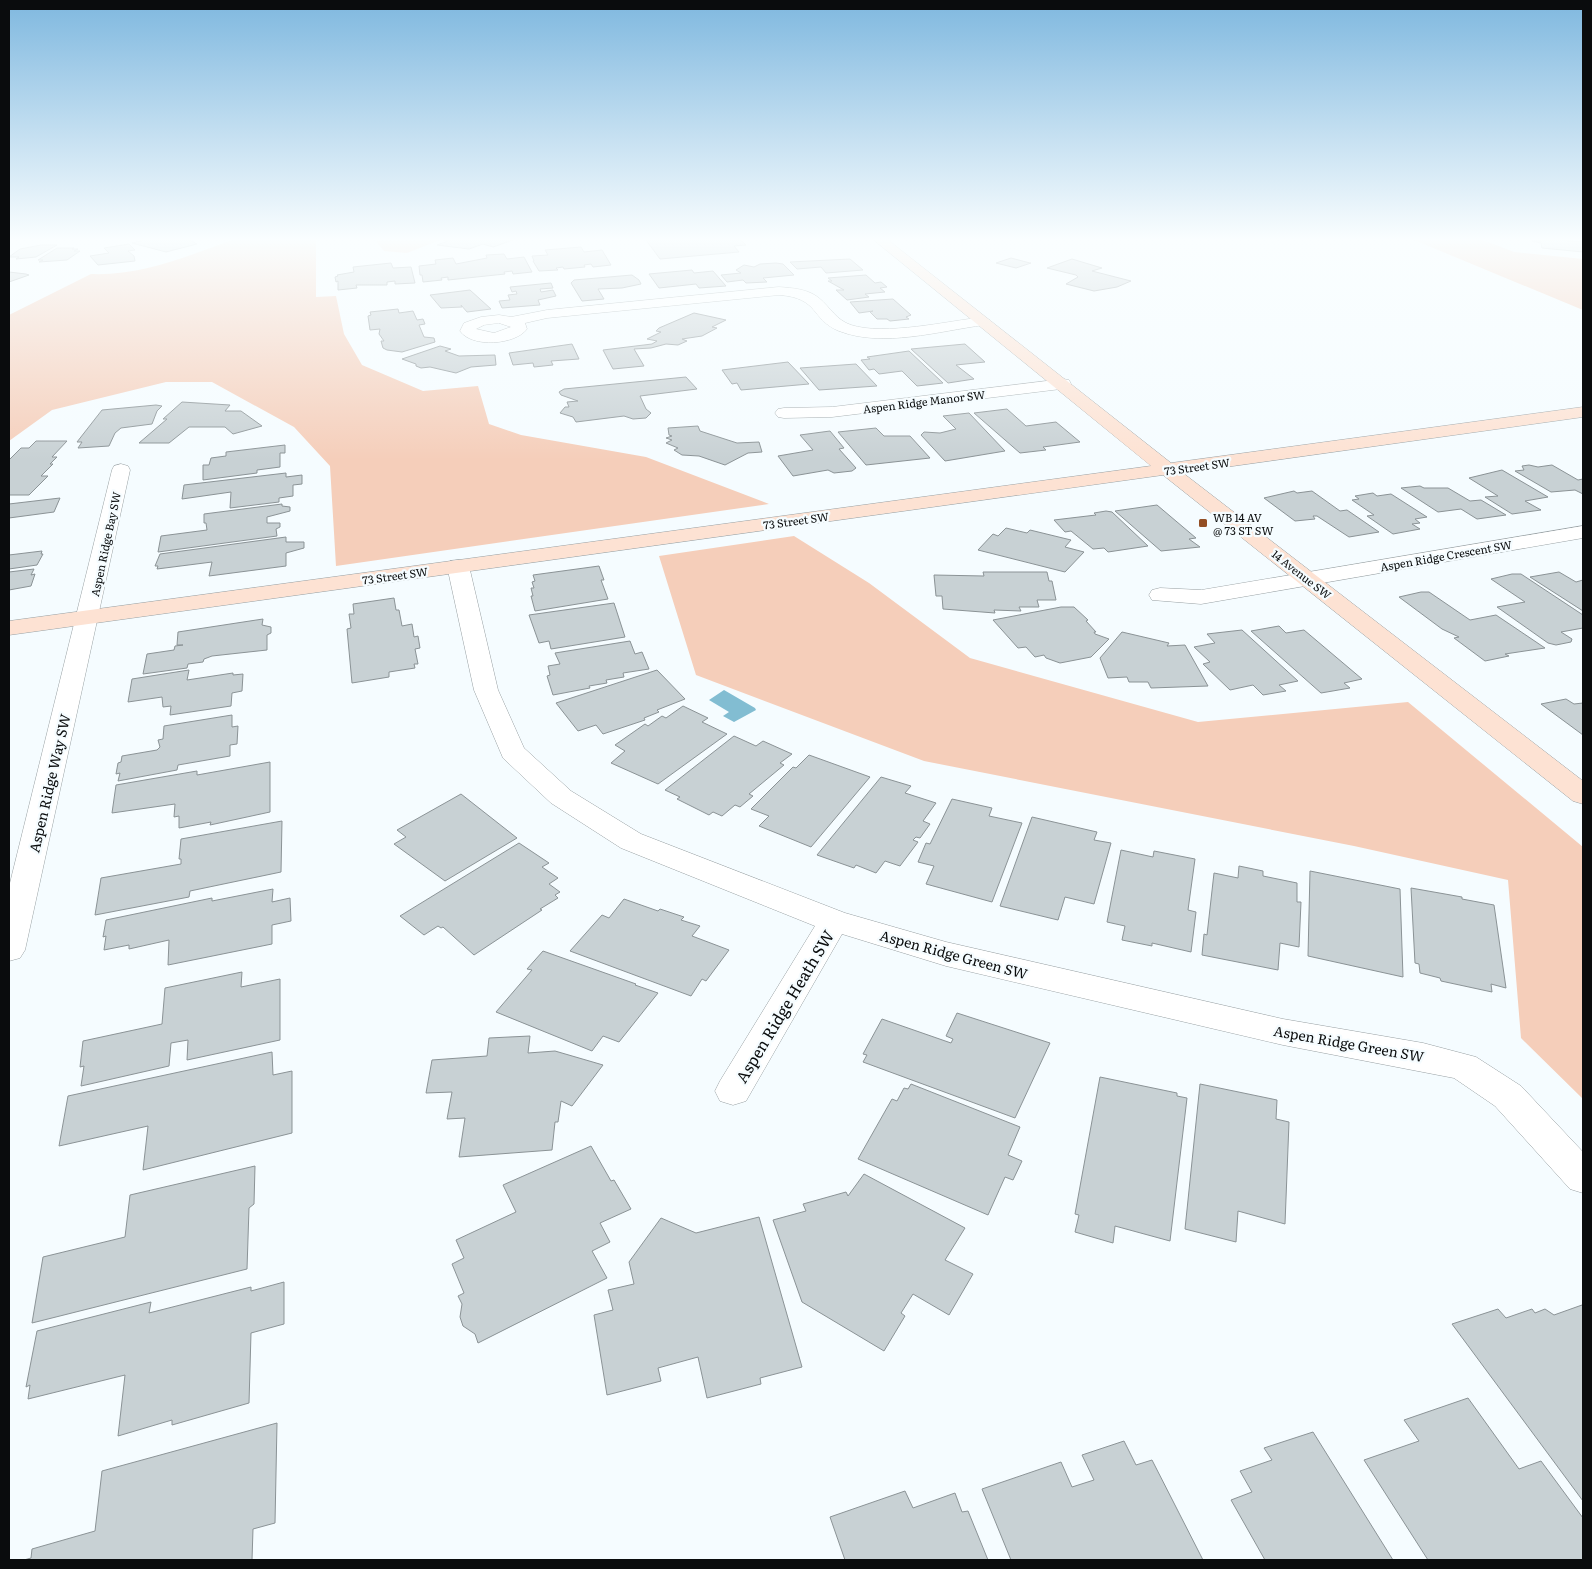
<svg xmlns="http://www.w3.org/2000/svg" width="1592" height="1569" font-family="Literata,serif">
<rect width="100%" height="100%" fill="#f5fcff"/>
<g fill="#f5ceba">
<path d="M232,240H316V297L336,296L344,334L362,365L423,391L478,386L489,424L521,435L646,457L769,504L336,566L330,466L294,427L212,382H166L52,410L9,441V315L91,274C140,276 186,257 232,240Z"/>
<polygon points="440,240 407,253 384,251 376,241"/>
<polygon points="1414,240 1483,240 1514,252 1583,259 1583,310"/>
<polygon points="794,536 869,583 970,658 1198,722 1408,702 1583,847 1583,1099 1521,1038 1508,880 1354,846 924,761 696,675 659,556"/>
</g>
<polygon fill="#82bdd2" points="724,690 755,708 756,710 734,722 723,716 729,712 709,700"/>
<g fill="#c8d1d4" stroke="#8b9396">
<polygon points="144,240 189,240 197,244 166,252 132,243"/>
<polygon points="443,240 513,240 493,247 483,244 469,249 437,245 448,241"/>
<polygon points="646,240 741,240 746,245 734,246 739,252 660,259"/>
<polygon points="1560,240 1583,242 1583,252 1542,248 1541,243 1532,241"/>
<polygon points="129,244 135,250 128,251 134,256 135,261 98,265 90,256 109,253 104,248"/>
<polygon points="41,245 57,245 36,257 16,259 19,257 9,257 20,249"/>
<polygon points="581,247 584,252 602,250 611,265 593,267 591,264 584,265 585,267 564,269 563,267 556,268 558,270 539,271 533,261 534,261 532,256 548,255 545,250"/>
<polygon points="57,248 74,248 72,249 78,249 74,251 80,251 67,260 39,262 43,260 38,260"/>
<polygon points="504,254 507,259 524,257 532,272 513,274 512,271 504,272 505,274 448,280 448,277 441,278 442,280 423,282 422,275 420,275 419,266 436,264 435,260 453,258 456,264 487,258 486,255"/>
<polygon points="1011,258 1030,263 1031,263 1016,268 996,263"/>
<polygon points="850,259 863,270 826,273 821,267 797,269 790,262"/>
<polygon points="1072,259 1102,268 1092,271 1131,281 1117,287 1094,291 1066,284 1078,277 1076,275 1047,268"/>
<polygon points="391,263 393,268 411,267 415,283 395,284 395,281 387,282 387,285 356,285 357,288 338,290 338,281 336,282 335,277 338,276 337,275 354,272 353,267"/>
<polygon points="776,263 783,264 794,275 763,278 767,282 746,283 743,280 727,282 721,275 741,273 736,270 744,265 754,267 760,264"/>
<polygon points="692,270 694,273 713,271 726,286 699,288 696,284 659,288 649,274"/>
<polygon points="9,272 26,274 29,275 9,282"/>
<polygon points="632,275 639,280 641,284 622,288 598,289 604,299 582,301 571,283 574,280"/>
<polygon points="866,275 875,283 881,282 887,287 880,288 885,292 865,294 869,297 847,300 836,290 844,290 828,281 832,281 828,278"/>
<polygon points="551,283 553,288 540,289 541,292 553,290 556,296 538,300 540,305 502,308 499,301 510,300 508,295 517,294 516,291 512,292 510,287"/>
<polygon points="470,290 491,309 467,312 461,305 462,307 441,308 430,295"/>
<polygon points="893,299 911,315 906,317 909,319 890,321 887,319 877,319 870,312 873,311 859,313 850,302"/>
<polygon points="398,309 399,313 413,311 417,320 423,319 425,324 419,325 424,337 434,338 435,342 402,352 387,350 383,348 381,341 384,341 379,334 380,329 370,330 368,316 371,315 370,312"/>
<polygon points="694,313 726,320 712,327 717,328 702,336 682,339 687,341 678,345 666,344 651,348 634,349 644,366 613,369 603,350 652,344 657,341 647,339 661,332 656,331 659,328"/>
<polygon points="572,344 579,359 551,361 553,365 534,367 533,363 513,365 509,353"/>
<polygon points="965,344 985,362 956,365 974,379 948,383 911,349"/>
<polygon points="440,346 451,349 445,351 459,356 495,355 496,365 471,367 456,373 430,367 421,368 416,366 416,364 402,359"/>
<polygon points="909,351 943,383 917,386 902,371 879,374 874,369 869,370 861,360 870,359 867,357"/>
<polygon points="788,362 809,384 741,390 737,383 732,384 722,370"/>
<polygon points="856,364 877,386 819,390 800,368"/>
<polygon points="686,377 697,389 640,396 646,409 651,413 646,418 633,419 624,416 576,422 573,417 560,413 565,407 569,407 567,402 578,401 561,395 559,392 564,389"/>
<polygon points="182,402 230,405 225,411 241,411 262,426 233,434 225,427 189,427 169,443 139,443 167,419 163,419"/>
<polygon points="156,405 162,406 157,411 152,424 121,428 115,433 109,446 78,448 82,442 77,442 102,410"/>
<polygon points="1007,409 1026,426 1056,422 1080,442 1043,447 1046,450 1020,453 974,413"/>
<polygon points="969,413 1005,451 945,461 921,435 924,432 940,433 956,429 943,416"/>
<polygon points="698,426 700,431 737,443 759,442 762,452 748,453 725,465 699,456 682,455 674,450 678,448 666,443 672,440 666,438 672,436 669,435 668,428"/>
<polygon points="876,428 884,436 910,436 930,458 866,465 838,432"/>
<polygon points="830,431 844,448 839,449 856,468 852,471 834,473 828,470 793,476 778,456 813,450 800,435"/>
<polygon points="36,441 67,441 52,457 57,457 50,464 53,464 41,476 48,476 29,495 9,495 9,460 21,448 29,448"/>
<polygon points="285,445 285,453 280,453 280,467 257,470 257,473 203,480 203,465 209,465 211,458 226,456 226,452"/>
<polygon points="1529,465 1538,467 1552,465 1578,480 1583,479 1583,494 1575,490 1551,492 1515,471 1524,470 1522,466"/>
<polygon points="1502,470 1548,497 1525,501 1541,510 1512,514 1485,497 1498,496 1469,478"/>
<polygon points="286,473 286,477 302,475 302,484 293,485 293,496 279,498 279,502 230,508 231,492 182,499 184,485"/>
<polygon points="1420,486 1424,488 1448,488 1470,501 1481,500 1506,515 1477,519 1461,509 1438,512 1401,488"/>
<polygon points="1294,491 1297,493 1312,491 1340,511 1347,510 1379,532 1349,537 1317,516 1313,516 1315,519 1295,521 1264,498"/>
<polygon points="1373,493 1377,496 1391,494 1427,517 1415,519 1420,523 1412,524 1420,529 1393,534 1367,516 1374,515 1352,500 1359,499 1355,496"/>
<polygon points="60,498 54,512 9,518 9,504"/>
<polygon points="282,504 282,506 290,507 290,511 267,517 267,523 280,523 280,527 276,529 277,536 158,552 161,536 207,530 206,523 204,523 204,514"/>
<polygon points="1157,505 1196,538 1189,539 1200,547 1161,551 1115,511"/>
<polygon points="1106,511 1112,512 1148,546 1108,552 1104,548 1093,549 1071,531 1065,532 1054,520 1096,515 1094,513"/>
<polygon points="1006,528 1027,533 1030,530 1071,540 1065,547 1084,552 1065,572 978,550 993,534 998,536"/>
<polygon points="286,537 286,542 304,542 304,548 286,553 286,566 209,576 212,562 157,569 158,566 155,566 160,554"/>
<polygon points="42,551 41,554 43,554 37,565 9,569 9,555"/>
<polygon points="599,566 604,580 601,580 608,599 535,611 531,596 533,596 531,588 534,588 532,582 535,581 533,575"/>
<polygon points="34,569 31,575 35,574 31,586 9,590 9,572"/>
<polygon points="983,572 1047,572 1049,581 1052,581 1056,600 1037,600 1039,607 1019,607 1021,611 994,610 995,613 943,609 942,596 936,596 934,575 984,576"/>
<polygon points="1559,572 1576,582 1583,580 1583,611 1530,577"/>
<polygon points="1512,574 1521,574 1583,615 1583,628 1561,632 1572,639 1571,642 1556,645 1548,643 1497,607 1525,602 1491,579"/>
<polygon points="1421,592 1429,592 1470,620 1496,615 1545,648 1505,654 1509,656 1485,661 1454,638 1459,637 1442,629 1399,597"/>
<polygon points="394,598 396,610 399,610 402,626 412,624 414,637 418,636 420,648 415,649 418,664 414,664 415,668 389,672 389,677 352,683 347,629 351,628 349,614 354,614 353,604"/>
<polygon points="614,603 625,637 551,649 549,641 539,643 529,615"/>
<polygon points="1061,607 1074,607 1088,620 1086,621 1096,632 1094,632 1095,634 1109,639 1091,657 1060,663 1046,658 1044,655 1035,657 1026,647 1018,648 993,620"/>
<polygon points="263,619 262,625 271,627 271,633 267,635 267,650 212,656 204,659 203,662 188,664 187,668 143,674 147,654 174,650 175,646 183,645 177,645 178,632"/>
<polygon points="1279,626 1286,633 1304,630 1362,679 1344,683 1350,688 1321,693 1251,631"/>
<polygon points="1242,630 1298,681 1279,685 1286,691 1263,695 1253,685 1230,690 1203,664 1210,662 1194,647 1215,643 1207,634"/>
<polygon points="1122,632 1169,643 1167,646 1185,645 1208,686 1151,688 1148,682 1129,682 1127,677 1108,678 1100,658"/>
<polygon points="630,641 635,654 642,652 649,669 623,673 624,677 606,680 607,683 589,686 590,688 553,695 547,676 550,675 548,666 560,664 555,653"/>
<polygon points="189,670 187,680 233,673 233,675 243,674 242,691 232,693 231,706 170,715 171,706 163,707 162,697 128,702 132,679"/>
<polygon points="657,670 685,699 657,710 659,712 644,718 645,720 603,734 596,725 578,731 556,703"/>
<polygon points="1566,699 1574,704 1583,703 1583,735 1541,704"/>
<polygon points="683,706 708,718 702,722 727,734 658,784 611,763 625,751 615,745 645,724 648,726 662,716 666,718"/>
<polygon points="232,715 232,727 238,726 237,744 230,745 230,756 178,765 177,770 118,781 120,773 116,774 118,763 121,762 122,756 157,750 160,747 158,740 163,739 164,726"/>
<polygon points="734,736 756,746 763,741 792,754 780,763 784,765 749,794 753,796 740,807 735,805 722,816 713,812 709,815 677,799 680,797 665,790"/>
<polygon points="809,755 870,777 811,847 759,826 769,816 751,809 793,767 796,768"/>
<polygon points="270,762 270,812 210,825 211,822 179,828 179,816 174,817 175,804 112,813 116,785 197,771 197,775"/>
<polygon points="881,777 911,786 905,793 936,803 923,821 930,824 920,838 916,837 913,840 918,842 900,866 885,861 876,873 856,865 854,868 817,855"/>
<polygon points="461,794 517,838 445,881 394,844 406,837 397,830"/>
<polygon points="952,799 992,808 989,816 1022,823 992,902 926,884 934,866 918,862 926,843 930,844"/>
<polygon points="1032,817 1097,832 1094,840 1111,843 1094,904 1065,897 1058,920 1000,906"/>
<polygon points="282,821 281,872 190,891 189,897 95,915 101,878 181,864 181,859 179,859 181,839"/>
<polygon points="519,843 549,863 542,867 558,878 549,884 560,892 555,895 558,898 540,909 542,910 474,955 443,927 441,928 438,926 424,935 400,916"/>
<polygon points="1121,850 1153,857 1154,851 1195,859 1188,910 1196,912 1191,952 1152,943 1152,946 1122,940 1125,926 1107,922"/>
<polygon points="1239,866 1263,871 1263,876 1297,883 1297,902 1301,902 1299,947 1280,943 1278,970 1202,955 1204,934 1207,935 1214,873 1238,878"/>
<polygon points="1310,871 1400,889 1403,977 1308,956"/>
<polygon points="1411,888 1462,897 1462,899 1494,905 1506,988 1491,984 1492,992 1441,981 1440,978 1420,973 1419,964 1415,963"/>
<polygon points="273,889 272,902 290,898 291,921 272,925 272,944 168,965 169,940 129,949 129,945 104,950 106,936 103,937 106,920 212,898 212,901"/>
<polygon points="624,899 658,911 660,909 684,917 681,920 700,926 692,936 729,950 706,981 702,979 691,996 570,951 602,915 609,918"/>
<polygon points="543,951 636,984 635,985 658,993 619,1042 603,1036 592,1051 496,1012 532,970 527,969"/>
<polygon points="242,972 241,987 280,979 280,1040 187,1060 188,1040 171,1043 169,1066 81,1086 84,1066 80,1067 83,1041 162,1024 165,988"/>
<polygon points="957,1013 1050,1043 1015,1118 863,1062 867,1055 863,1054 882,1019 951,1043 953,1039 946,1036"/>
<polygon points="530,1036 528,1053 555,1051 603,1065 572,1106 561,1101 558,1122 555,1122 552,1150 459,1157 465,1118 447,1119 452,1092 426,1093 432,1060 487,1056 489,1038"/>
<polygon points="272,1052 273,1075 292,1071 292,1133 143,1170 148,1126 59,1146 68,1096"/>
<polygon points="1100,1077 1177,1093 1177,1096 1187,1098 1170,1241 1115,1226 1113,1243 1075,1232 1079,1215 1075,1214"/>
<polygon points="911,1084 1020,1127 1008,1155 1022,1161 1013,1180 1005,1177 988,1215 858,1159 892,1099 897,1101 904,1088 908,1089"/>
<polygon points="1200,1084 1277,1100 1276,1119 1289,1122 1285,1224 1238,1211 1236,1242 1185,1229"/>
<polygon points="591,1146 611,1181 614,1180 631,1209 600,1223 610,1242 592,1251 607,1278 478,1343 475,1334 463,1326 460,1317 462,1304 458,1296 464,1293 452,1264 464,1258 456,1240 516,1212 503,1185"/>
<polygon points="255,1166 254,1204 249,1208 247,1269 32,1323 43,1257 125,1237 130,1195"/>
<polygon points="864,1174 965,1228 945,1260 973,1274 949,1315 913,1294 901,1313 905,1316 884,1351 802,1302 773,1220 806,1211 803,1204 846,1192 848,1196"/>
<polygon points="759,1217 802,1367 760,1378 761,1384 707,1398 698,1357 658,1368 661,1381 607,1395 594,1315 613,1310 608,1290 634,1284 629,1262 661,1218 696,1233"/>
<polygon points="284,1282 284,1324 251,1333 249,1403 172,1425 172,1420 118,1436 125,1375 28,1399 30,1385 26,1387 37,1331 151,1302 149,1313 251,1287 251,1291"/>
<polygon points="1582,1305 1583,1307 1583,1501 1452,1324 1498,1309 1506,1318 1532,1309 1535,1313 1545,1309 1554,1315"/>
<polygon points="1468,1398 1519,1469 1541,1461 1583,1518 1583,1560 1428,1560 1364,1460 1419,1441 1404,1420"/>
<polygon points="277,1423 275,1523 253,1529 252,1560 24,1560 31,1558 32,1549 95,1531 102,1471"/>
<polygon points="1313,1432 1393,1560 1265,1560 1231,1500 1252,1492 1240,1471 1272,1460 1264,1448"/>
<polygon points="1124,1441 1136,1465 1152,1460 1203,1560 1011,1560 982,1489 1061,1462 1072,1487 1094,1480 1082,1455"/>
<polygon points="905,1491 913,1508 955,1493 962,1512 968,1511 988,1560 845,1560 830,1517"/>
</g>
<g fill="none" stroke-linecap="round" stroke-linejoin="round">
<g stroke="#98a0a3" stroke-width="1">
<g id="street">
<path d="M779,287C793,288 808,289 819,298C830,307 836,320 851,325C885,336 948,321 984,317L991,321L984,325C939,331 883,348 839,331C810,319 820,298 779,295L547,318L525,323L527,329C515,345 472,348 460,331L464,323L481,317L499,315L511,317L547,310ZM499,323L511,327L494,333L476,329L484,325Z"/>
<polygon points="1063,379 1069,380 1071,384 1069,388 832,417 784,418 778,417 775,413 778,409 784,408 832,407"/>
<polygon points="121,464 128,466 130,470 25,950 20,958 9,961 9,887 112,470 114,466"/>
<polygon points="1583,526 1583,538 1201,604 1152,600 1149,595 1152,590 1160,588 1201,590"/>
<polygon points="458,560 466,561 469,566 498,690 524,748 571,791 641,834 845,913 946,942 1283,1019 1423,1043 1476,1057 1521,1086 1583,1152 1583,1193 1570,1189 1495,1106 1454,1078 1283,1045 946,966 842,934 746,1101 733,1105 720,1101 715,1091 720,1081 815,926 621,848 551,803 503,758 474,690 447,566 450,561"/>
</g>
</g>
<g stroke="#98a0a3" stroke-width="1">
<polygon id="secondary" points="874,240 888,240 1171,463 1583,407 1583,417 1183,473 1583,781 1583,804 1573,801 1163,475 9,635 9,621 1151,466"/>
</g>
<use href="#street" fill="#fff" fill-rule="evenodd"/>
<use href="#secondary" fill="#fde2d3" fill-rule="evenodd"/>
</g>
<linearGradient id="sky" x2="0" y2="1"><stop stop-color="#7fb8df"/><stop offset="0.52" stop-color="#fafeff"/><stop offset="1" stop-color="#fafeff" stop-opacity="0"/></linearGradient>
<rect width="1592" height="460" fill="url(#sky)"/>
<rect fill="#934e24" stroke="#f5fcff" stroke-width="2" x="1198" y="518" width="10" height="10" rx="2.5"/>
<g text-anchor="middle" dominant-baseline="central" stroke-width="4.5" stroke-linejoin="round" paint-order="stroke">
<g font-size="11" fill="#0a0c0d" stroke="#f5fcff">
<text transform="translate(924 401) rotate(-7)">Aspen Ridge Manor SW</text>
<text transform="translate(1197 466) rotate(-8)">73 Street SW</text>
<text transform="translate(796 520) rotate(-8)">73 Street SW</text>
<text transform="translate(105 544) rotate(-78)">Aspen Ridge Bay SW</text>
<text transform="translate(1446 555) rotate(-10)">Aspen Ridge Crescent SW</text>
<text transform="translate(1302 574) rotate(38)">14 Avenue SW</text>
<text transform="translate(395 575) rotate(-8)">73 Street SW</text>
</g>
<g font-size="11" fill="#0a0c0d" stroke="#f5fcff" text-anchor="start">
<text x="1213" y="517">WB 14 AV<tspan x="1213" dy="13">@ 73 ST SW</tspan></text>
</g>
<g font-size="14" fill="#0a0c0d" stroke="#f5fcff">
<text transform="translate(49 783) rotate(-77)">Aspen Ridge Way SW</text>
<text transform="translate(954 954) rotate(15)">Aspen Ridge Green SW</text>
<text transform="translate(1349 1043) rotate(10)">Aspen Ridge Green SW</text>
</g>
<g font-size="16" fill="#0a0c0d" stroke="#f5fcff">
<text transform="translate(784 1006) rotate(-59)">Aspen Ridge Heath SW</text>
</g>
</g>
<rect width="1592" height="1569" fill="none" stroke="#0a0c0d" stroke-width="20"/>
</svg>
